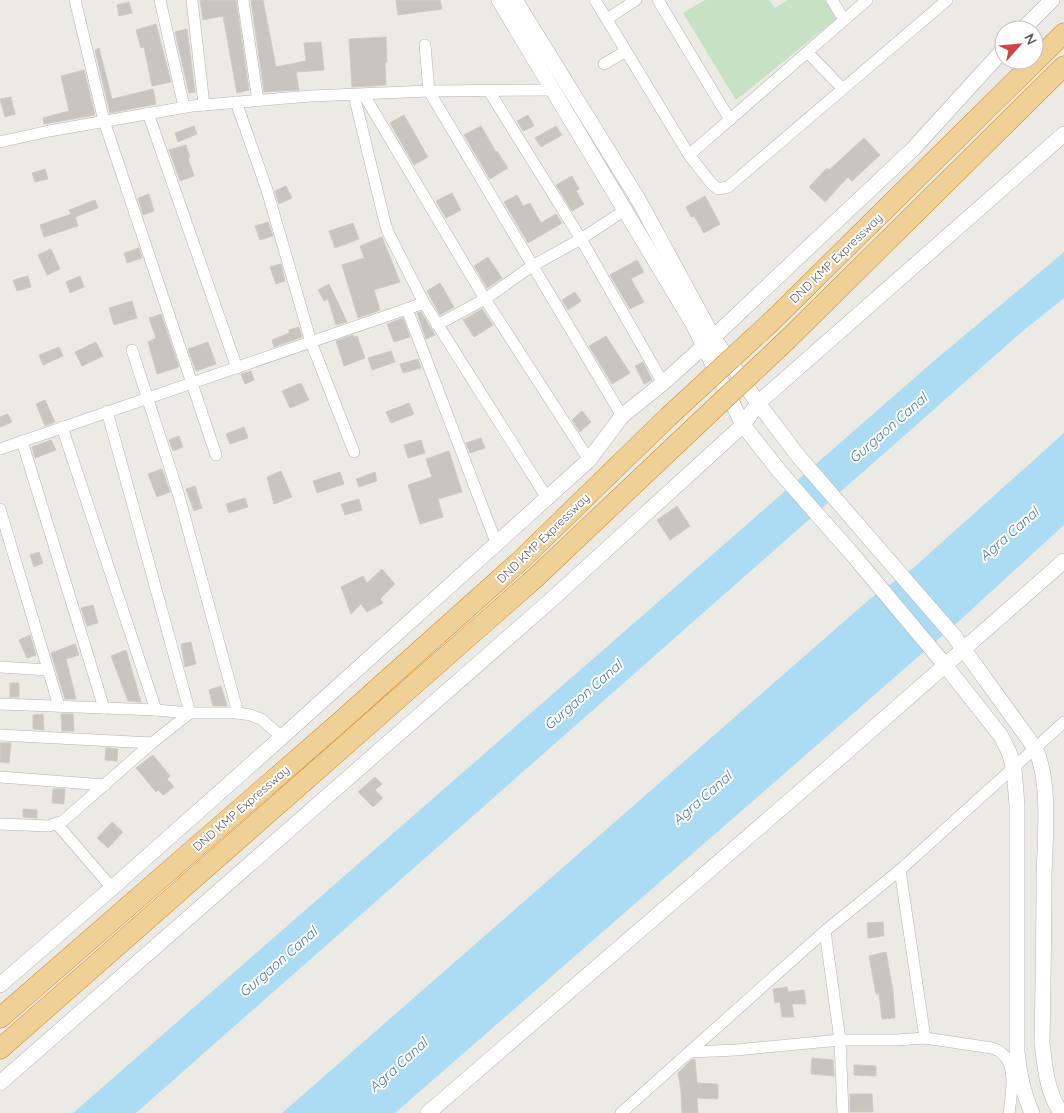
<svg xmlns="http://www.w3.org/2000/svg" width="1064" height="1113" font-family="Quicksand,sans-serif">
<rect width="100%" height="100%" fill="#eceae4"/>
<polygon fill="#c6e1c3" points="705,0 769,0 775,8 788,0 825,0 836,19 736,100 683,13"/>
<g fill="#acdcf4">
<polygon points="1064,252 1064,298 1024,330 136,1113 73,1113 935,360"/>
<polygon points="1064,433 1064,525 958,622 395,1113 282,1113 871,598 912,569"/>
</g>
<g fill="#c8c5c0" stroke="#d0cbc3">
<polygon points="200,0 236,0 249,90 237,93 223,16 203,20"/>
<polygon points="251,0 263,0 276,67 306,61 304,43 321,42 324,70 296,72 299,90 264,92"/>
<polygon points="396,0 440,0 442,9 398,15"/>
<polygon points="129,2 132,13 119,16 117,5"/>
<polygon points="156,24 171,82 152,86 144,47 141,48 136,30"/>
<polygon points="187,29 195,92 189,93 175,32"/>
<polygon points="386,37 387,62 385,62 386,85 352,87 349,39"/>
<polygon points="99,48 112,99 153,89 156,104 110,113 95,50"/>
<polygon points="84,70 95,115 44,124 43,118 69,111 61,76"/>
<polygon points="11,97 15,114 5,117 0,99"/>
<polygon points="404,115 428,157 414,165 390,123"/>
<polygon points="528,115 534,126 523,131 517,121"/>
<polygon points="194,126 197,134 178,142 175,133"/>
<polygon points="481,126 496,152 497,151 508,168 490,179 464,135"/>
<polygon points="556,126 562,135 541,147 535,138"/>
<polygon points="864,138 880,155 852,181 848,177 825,202 809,187 827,168 829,170"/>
<polygon points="186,145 190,157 188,158 194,176 180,181 169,150"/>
<polygon points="45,169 48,179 35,182 32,173"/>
<polygon points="572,176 579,189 576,191 584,204 572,211 556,185"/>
<polygon points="286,186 292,198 279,204 275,191"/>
<polygon points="452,193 461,210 446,218 436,201"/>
<polygon points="149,194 154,211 143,215 138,198"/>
<polygon points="517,195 523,206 530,203 541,223 556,214 562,223 528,243 504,202"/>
<polygon points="705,196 720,224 704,233 694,216 691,217 686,207"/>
<polygon points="95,200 98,208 75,217 78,226 44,237 40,225 71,214 69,210"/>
<polygon points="268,222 273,236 260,240 255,226"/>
<polygon points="353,223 359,239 335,248 329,231"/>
<polygon points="382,237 400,282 374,290 380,310 358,318 342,265 364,258 360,246"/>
<polygon points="139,248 142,258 127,263 124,253"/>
<polygon points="51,249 60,269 47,275 38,255"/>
<polygon points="488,257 502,278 487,288 474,266"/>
<polygon points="637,260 644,272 631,279 644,302 630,309 610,275"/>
<polygon points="281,264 285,281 276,284 270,267"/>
<polygon points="28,276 31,287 17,291 13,280"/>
<polygon points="80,276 84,287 70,293 66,282"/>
<polygon points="440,283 454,307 440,315 427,291"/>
<polygon points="329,284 347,322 336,325 328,299 324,301 318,290"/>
<polygon points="575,292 581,301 568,310 562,300"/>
<polygon points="132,301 137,318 114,325 109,308"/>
<polygon points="482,309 493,325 474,337 463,320"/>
<polygon points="421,312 435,335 426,339 417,313"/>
<polygon points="161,314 179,367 157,374 148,342 156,338 149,318"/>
<polygon points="403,318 410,337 394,342 387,324"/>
<polygon points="299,327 302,337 274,347 272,340 289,333 289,330"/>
<polygon points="353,335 354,337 357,336 365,358 344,366 336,341"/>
<polygon points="606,336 630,373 612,384 589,346"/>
<polygon points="96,342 103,356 82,366 75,352"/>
<polygon points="208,342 216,364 196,371 188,349"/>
<polygon points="59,347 63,356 43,365 39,355"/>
<polygon points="391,351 395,362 372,370 368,358"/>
<polygon points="418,359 421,368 403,373 400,364"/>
<polygon points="643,362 652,380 644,384 635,366"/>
<polygon points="251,371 254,380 245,384 241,374"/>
<polygon points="301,383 309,400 290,408 282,391"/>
<polygon points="45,400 55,422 45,426 36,404"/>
<polygon points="409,403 414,414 391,423 386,412"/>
<polygon points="582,411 591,422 580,432 572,420"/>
<polygon points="8,414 12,422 0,427 0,417"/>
<polygon points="244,427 248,438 230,444 226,434"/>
<polygon points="179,436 183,447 173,451 169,440"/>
<polygon points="481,438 485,448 470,453 466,443"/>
<polygon points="51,440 56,450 35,458 32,447"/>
<polygon points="421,440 425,453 408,458 404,445"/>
<polygon points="449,451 462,492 438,499 443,517 420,524 408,485 432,477 426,459"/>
<polygon points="162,469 170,492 157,497 148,474"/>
<polygon points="281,471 292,497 274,504 267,477"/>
<polygon points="340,472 344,484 317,493 313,481"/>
<polygon points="375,472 377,481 359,487 356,479"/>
<polygon points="195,486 202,508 194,511 186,489"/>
<polygon points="245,498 248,507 229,513 226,504"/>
<polygon points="359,499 362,510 345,515 341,504"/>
<polygon points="677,506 690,526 670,540 657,520"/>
<polygon points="39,552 43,563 34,567 30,555"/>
<polygon points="382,569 395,584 380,599 383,603 367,612 361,604 351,614 341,587 363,576 367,583"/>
<polygon points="93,605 98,623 87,626 81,608"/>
<polygon points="30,635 36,655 27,658 19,640"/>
<polygon points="191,642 196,664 185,667 181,644"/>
<polygon points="75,644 79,655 66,659 76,699 65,699 51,653"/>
<polygon points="126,650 141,702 128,701 111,656"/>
<rect x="10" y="683" width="9" height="14"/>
<polygon points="221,686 227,706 213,706 209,690"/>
<polygon points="43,714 44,730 33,729 33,715"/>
<polygon points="61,714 73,714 74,731 62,731"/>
<polygon points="0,743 11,743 9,763 0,762"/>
<polygon points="106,748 118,749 117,761 105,760"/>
<polygon points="153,755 170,776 167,779 174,787 163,795 158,790 156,792 136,768"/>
<polygon points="375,777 382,784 375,790 383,798 373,807 358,792"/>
<polygon points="53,789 65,789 64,804 52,803"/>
<polygon points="23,809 37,810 37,818 23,817"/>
<polygon points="112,822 123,832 108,848 97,838"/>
<polygon points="883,922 884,936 868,938 867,923"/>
<polygon points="886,952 893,991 895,1018 882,1019 879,994 876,994 869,956"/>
<polygon points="787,987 788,992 804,990 806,1004 792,1004 794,1017 782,1017 780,1002 775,1003 773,989"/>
<polygon points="812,1058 833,1060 834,1076 811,1074"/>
<polygon points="695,1059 697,1083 718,1084 718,1099 697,1098 698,1113 682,1113 681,1091 678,1073 691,1060"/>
<polygon points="854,1065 876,1066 876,1076 854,1075"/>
<polygon points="850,1094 872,1094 873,1112 850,1112"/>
</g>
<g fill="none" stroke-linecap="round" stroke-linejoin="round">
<g stroke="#b1b4b7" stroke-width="12">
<g id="street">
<polyline points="75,0 104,121 216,455"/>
<polyline points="160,0 184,107"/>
<polyline points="192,0 204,105"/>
<polyline points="243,0 258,101"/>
<polyline points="595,0 689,155 711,183 718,189 728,187 947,0"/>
<polyline points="658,0 730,120"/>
<polyline points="832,0 844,20"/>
<polyline points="607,19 636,0"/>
<polyline points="425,45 429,91 622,416"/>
<polyline points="808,53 842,88"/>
<polyline points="604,64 626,51"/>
<polyline points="489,91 581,239 663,383"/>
<polyline points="354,95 385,223 388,232 424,303 547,498"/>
<polyline points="364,95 485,299 589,460"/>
<polyline points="236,102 267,190 311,342 354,452"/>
<polyline points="148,113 237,368"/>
<polyline points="0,142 49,131 192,106 311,96 429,91 553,90"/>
<polyline points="689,155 867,0"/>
<polyline points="407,309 497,545"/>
<polyline points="437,325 485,299 532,266 581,239 625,210"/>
<polyline points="132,350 179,496 238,713"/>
<polyline points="62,427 156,710"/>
<polyline points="22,441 104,708"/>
<polyline points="0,449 424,303"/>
<polyline points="0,509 59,706"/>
<polyline points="0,667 48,670"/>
<polyline points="0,704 156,710 190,713 238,713 250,715 261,719 282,737"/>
<polyline points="0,735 152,743"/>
<polyline points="0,777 105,785"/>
<polyline points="0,824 49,826 63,821 152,743 190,713 107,411"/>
<polyline points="57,824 112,888"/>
<polyline points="900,870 925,1038"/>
<polyline points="825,931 840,1040 843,1113"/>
<path d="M691,1052L736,1050L840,1040H896L925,1038L992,1048C1019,1056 1012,1091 1009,1113"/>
<polyline points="621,1113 825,931 900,870 1064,722"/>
</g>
</g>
<g stroke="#b0b3b7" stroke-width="16">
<g id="secondary">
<path d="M499,0L693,324L743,425L780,472L853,555L945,665L1001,736L1009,752L1014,769L1017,805V1052C1019,1074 1023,1093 1032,1113"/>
<path d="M515,0L638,199L713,337L758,403L799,457L954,636L1035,748C1051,781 1045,839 1044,876C1044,931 1043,987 1042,1043C1045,1068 1047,1092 1061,1113"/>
<polyline points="1022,30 1052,0"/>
<polyline points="0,985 112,888 282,737 589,460 622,416 663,383 704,346 913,149 1004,49"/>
<polyline points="0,1083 550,601 743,425 758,403 1064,134"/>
<polyline points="428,1113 844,754 1064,561"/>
</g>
</g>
<g stroke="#d4891d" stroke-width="21">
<g id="highway">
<polyline points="771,322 1064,33"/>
<polyline points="788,339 1064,66"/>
<polyline points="0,1018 340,722 521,560 668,417"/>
<polyline points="0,1049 534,579 683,438"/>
</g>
</g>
<use href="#street" stroke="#fff" stroke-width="11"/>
<use href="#secondary" stroke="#fff" stroke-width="15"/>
<use href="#highway" stroke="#efd198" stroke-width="20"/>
<g stroke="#d4891d" stroke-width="21" stroke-linecap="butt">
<g id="highway-bridge">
<polyline points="668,417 771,322"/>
<polyline points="683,438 788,339"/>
</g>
</g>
<use href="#highway-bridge" stroke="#efd198" stroke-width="20"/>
</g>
<g text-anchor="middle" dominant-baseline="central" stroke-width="4" stroke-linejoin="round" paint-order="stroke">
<g font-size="12" fill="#5c5f62" stroke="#fff">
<text transform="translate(836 258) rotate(-44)">DND KMP Expressway</text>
<text transform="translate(543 538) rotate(-44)">DND KMP Expressway</text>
<text transform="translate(241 808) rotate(-41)">DND KMP Expressway</text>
</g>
<g font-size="14" font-style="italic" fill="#49799c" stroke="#fff">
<text transform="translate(888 428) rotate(-41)">Gurgaon Canal</text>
<text transform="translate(1009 534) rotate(-41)">Agra Canal</text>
<text transform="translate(583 695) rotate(-41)">Gurgaon Canal</text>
<text transform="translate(702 798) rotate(-41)">Agra Canal</text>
<text transform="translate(278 962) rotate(-41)">Gurgaon Canal</text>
<text transform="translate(398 1065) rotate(-42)">Agra Canal</text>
</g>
</g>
<g transform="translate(1019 45) rotate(63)"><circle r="24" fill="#ffffff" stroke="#bebfc0"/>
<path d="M0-4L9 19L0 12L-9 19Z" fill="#d34446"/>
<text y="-8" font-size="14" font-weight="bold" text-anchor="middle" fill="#5c5f62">N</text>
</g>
</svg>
